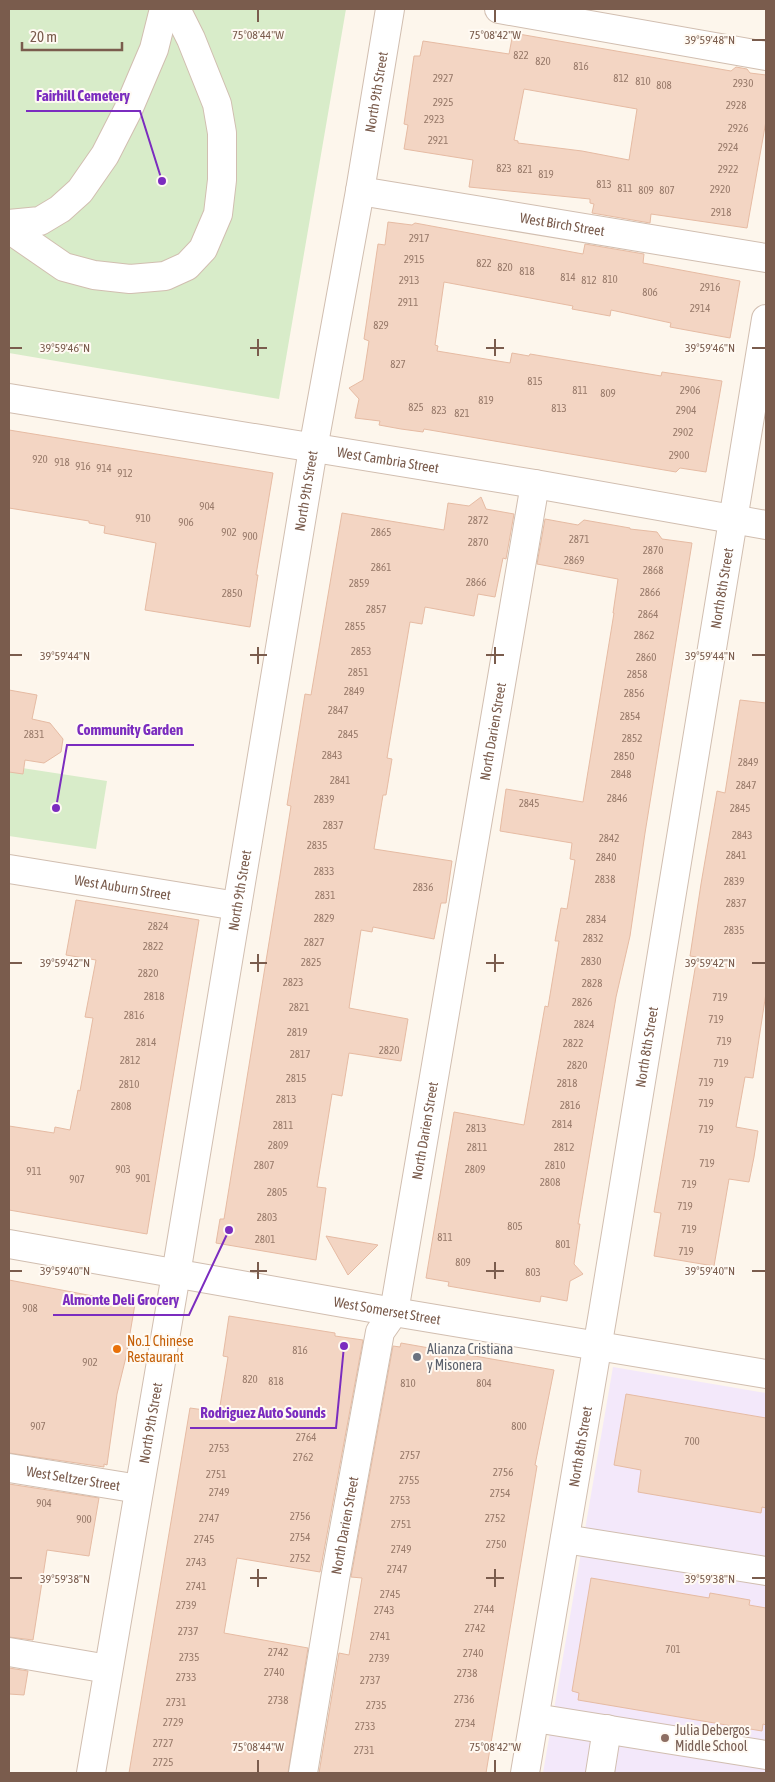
<svg xmlns="http://www.w3.org/2000/svg" width="775" height="1782" font-family="'Asap Condensed',sans-serif">
<rect width="100%" height="100%" fill="#fdf6ec"/>
<polygon fill="#f3e8fa" points="613,1367 766,1393 766,1773 543,1773"/>
<g fill="#d8ecc9">
<polygon points="9,9 346,9 279,399 9,353"/>
<polygon points="9,766 107,781 96,849 9,836"/>
</g>
<g fill="#f3d5c3" stroke="#e6bba3" fill-rule="evenodd">
<path d="M513,33L731,71L736,67L747,69L750,73L766,75V121L747,228L651,214L650,223L592,213L594,204L590,203V199L469,187L473,160L404,149L408,125L404,124L414,56H420L423,41L509,54ZM524,89L637,109L629,160L582,151L518,143V141L514,140Z"/>
<polygon points="388,222 412,225 415,223 583,254 585,244 644,254 643,263 740,281 730,338 670,327 671,323 611,310 610,316 572,309 573,306 444,282 435,345 438,346 437,351 510,363 512,353 529,356 530,354 661,376 662,372 722,381 706,472 680,468 676,472 424,429 423,432 401,429 379,425 380,421 355,418 359,399 349,388 363,380 369,341 364,339 378,244 385,245"/>
<polygon points="9,430 273,473 256,575 258,575 250,627 145,610 156,543 104,533 105,526 89,523 89,521 9,508"/>
<polygon points="481,497 486,509 514,514 506,559 503,558 495,597 478,594 474,616 425,607 422,624 410,622 387,758 392,759 386,795 383,795 374,849 452,861 446,903 441,903 434,939 373,927 372,932 361,930 349,1008 408,1019 401,1061 349,1053 342,1096 332,1094 317,1187 326,1188 316,1260 216,1243 220,1219 224,1219 280,875 291,806 287,805 305,694 311,695 342,513 444,530 448,503 469,506"/>
<polygon points="545,519 578,525 584,520 630,528 630,529 657,532 662,539 692,543 645,833 630,936 616,997 578,1224 580,1224 574,1264 583,1274 570,1281 567,1301 541,1296 540,1302 448,1286 449,1282 426,1278 454,1112 524,1125 545,1006 548,1007 559,941 555,941 561,908 567,909 575,860 570,859 572,843 500,831 506,789 583,802 614,613 613,613 618,579 537,564"/>
<polygon points="9,690 37,695 32,719 50,723 63,739 61,752 44,763 25,760 23,774 9,772"/>
<polygon points="740,700 766,703 766,993 753,1078 745,1077 736,1127 758,1131 754,1157 749,1182 729,1179 714,1266 654,1256 661,1213 654,1212 697,957 690,956 701,884 717,791 725,793"/>
<polygon points="76,900 199,920 147,1234 9,1210 9,1126 54,1133 55,1127 70,1130 78,1090 80,1091 93,1018 85,1017 96,960 66,955"/>
<polygon points="326,1236 378,1245 348,1275"/>
<polygon points="9,1280 135,1304 126,1357 117,1394 107,1465 104,1464 104,1467 9,1453"/>
<polygon points="229,1316 335,1333 335,1336 363,1340 320,1572 237,1558 224,1633 308,1648 288,1773 129,1773 190,1408 219,1412 228,1357 223,1356"/>
<polygon points="401,1343 554,1370 535,1465 537,1466 486,1773 319,1773 339,1653 349,1655 362,1578 351,1577 393,1346 400,1347"/>
<polygon points="626,1394 766,1418 766,1508 762,1507 761,1513 638,1492 641,1470 614,1465"/>
<polygon points="9,1484 99,1498 89,1556 47,1550 33,1640 9,1637"/>
<polygon points="591,1578 709,1598 710,1593 750,1600 749,1605 766,1608 766,1725 763,1724 762,1731 578,1700 579,1693 572,1691"/>
<polygon points="9,1668 28,1671 24,1695 9,1694"/>
</g>
<g fill="none" stroke-linecap="round" stroke-linejoin="round">
<g stroke="#d1beb0" stroke-width="30">
<g id="minor">
<polyline points="499,9 766,56"/>
<path id="s1" d="M360,191L766,258"/>
<polyline points="9,224 40,221 60,209 80,191 105,155 128,110 154,49 164,9"/>
<polyline points="9,229 64,267 94,275 130,279 165,276 187,266 203,249 218,214 222,180 222,133 217,104 191,39 176,9"/>
<path id="s2" d="M9,398L535,484L766,525"/>
<path id="s3" d="M9,869L237,906"/>
<path id="s4" d="M9,1244L394,1312L766,1374"/>
<path id="s5" d="M9,1468L139,1489"/>
<polyline points="565,1539 766,1571"/>
<polyline points="9,1652 108,1669"/>
<polyline points="535,1718 766,1755"/>
<path id="s6" d="M91,1773L176,1274L313,449L360,191L390,9"/>
<path id="s7" d="M303,1773L335,1579L380,1332L394,1312L535,484"/>
<path id="s8" d="M525,1773L603,1313L766,319"/>
<polyline points="600,1773 607,1729"/>
</g>
</g>
<use href="#minor" stroke="#fff" stroke-width="28"/>
</g>
<path fill="none" stroke="#7a5c4d" stroke-width="2" d="M258,10V22M495,10V22M752,40H765M258,339V356M495,339V356M10,348H22M250,348H267M486,348H504M752,348H765M258,647V664M495,647V664M10,655H22M250,655H267M486,655H504M752,655H765M258,954V972M495,954V972M10,963H22M250,963H267M486,963H504M752,963H765M258,1262V1279M495,1262V1279M10,1271H22M250,1271H267M486,1271H504M752,1271H765M258,1569V1587M495,1569V1587M10,1578H22M250,1578H267M486,1578H504M752,1578H765M258,1760V1772M495,1760V1772"/>
<circle fill="#e8710a" stroke="#fffaf3" stroke-width="2" cx="117" cy="1349" r="5"/>
<circle fill="#6b7280" stroke="#fffaf3" stroke-width="2" cx="417" cy="1357" r="5"/>
<circle fill="#8d6e63" stroke="#fffaf3" stroke-width="2" cx="665" cy="1738" r="5"/>
<g text-anchor="middle" dominant-baseline="central" stroke-width="4" stroke-linejoin="round" paint-order="stroke">
<g font-size="11" fill="#987a6a">
<text x="521" y="55">822</text>
<text x="543" y="61">820</text>
<text x="581" y="66">816</text>
<text x="443" y="78">2927</text>
<text x="621" y="78">812</text>
<text x="643" y="81">810</text>
<text x="743" y="83">2930</text>
<text x="664" y="85">808</text>
<text x="443" y="102">2925</text>
<text x="736" y="105">2928</text>
<text x="434" y="119">2923</text>
<text x="738" y="128">2926</text>
<text x="438" y="140">2921</text>
<text x="728" y="147">2924</text>
<text x="504" y="168">823</text>
<text x="525" y="169">821</text>
<text x="728" y="169">2922</text>
<text x="546" y="174">819</text>
<text x="604" y="184">813</text>
<text x="625" y="188">811</text>
<text x="720" y="189">2920</text>
<text x="646" y="190">809</text>
<text x="667" y="190">807</text>
<text x="721" y="212">2918</text>
<text x="419" y="238">2917</text>
<text x="414" y="259">2915</text>
<text x="484" y="263">822</text>
<text x="505" y="267">820</text>
<text x="527" y="271">818</text>
<text x="568" y="277">814</text>
<text x="610" y="279">810</text>
<text x="409" y="280">2913</text>
<text x="589" y="280">812</text>
<text x="710" y="287">2916</text>
<text x="650" y="292">806</text>
<text x="408" y="302">2911</text>
<text x="700" y="308">2914</text>
<text x="381" y="325">829</text>
<text x="398" y="364">827</text>
<text x="535" y="381">815</text>
<text x="580" y="390">811</text>
<text x="690" y="390">2906</text>
<text x="608" y="393">809</text>
<text x="486" y="400">819</text>
<text x="416" y="407">825</text>
<text x="559" y="408">813</text>
<text x="439" y="410">823</text>
<text x="686" y="410">2904</text>
<text x="462" y="413">821</text>
<text x="683" y="432">2902</text>
<text x="679" y="455">2900</text>
<text x="40" y="459">920</text>
<text x="62" y="462">918</text>
<text x="83" y="466">916</text>
<text x="104" y="468">914</text>
<text x="125" y="473">912</text>
<text x="207" y="506">904</text>
<text x="143" y="518">910</text>
<text x="478" y="520">2872</text>
<text x="186" y="522">906</text>
<text x="229" y="532">902</text>
<text x="381" y="532">2865</text>
<text x="250" y="536">900</text>
<text x="579" y="539">2871</text>
<text x="478" y="542">2870</text>
<text x="653" y="550">2870</text>
<text x="574" y="560">2869</text>
<text x="381" y="567">2861</text>
<text x="653" y="570">2868</text>
<text x="476" y="582">2866</text>
<text x="359" y="583">2859</text>
<text x="650" y="592">2866</text>
<text x="232" y="593">2850</text>
<text x="376" y="609">2857</text>
<text x="648" y="614">2864</text>
<text x="355" y="626">2855</text>
<text x="644" y="635">2862</text>
<text x="361" y="651">2853</text>
<text x="646" y="657">2860</text>
<text x="358" y="672">2851</text>
<text x="637" y="674">2858</text>
<text x="354" y="691">2849</text>
<text x="634" y="693">2856</text>
<text x="338" y="710">2847</text>
<text x="630" y="716">2854</text>
<text x="34" y="734">2831</text>
<text x="348" y="734">2845</text>
<text x="632" y="738">2852</text>
<text x="332" y="755">2843</text>
<text x="624" y="756">2850</text>
<text x="748" y="762">2849</text>
<text x="621" y="774">2848</text>
<text x="340" y="780">2841</text>
<text x="746" y="785">2847</text>
<text x="617" y="798">2846</text>
<text x="324" y="799">2839</text>
<text x="529" y="803">2845</text>
<text x="740" y="808">2845</text>
<text x="333" y="825">2837</text>
<text x="742" y="835">2843</text>
<text x="609" y="838">2842</text>
<text x="317" y="845">2835</text>
<text x="736" y="855">2841</text>
<text x="606" y="857">2840</text>
<text x="324" y="871">2833</text>
<text x="605" y="879">2838</text>
<text x="734" y="881">2839</text>
<text x="423" y="887">2836</text>
<text x="325" y="895">2831</text>
<text x="736" y="903">2837</text>
<text x="324" y="918">2829</text>
<text x="596" y="919">2834</text>
<text x="158" y="926">2824</text>
<text x="734" y="930">2835</text>
<text x="593" y="938">2832</text>
<text x="314" y="942">2827</text>
<text x="153" y="946">2822</text>
<text x="591" y="961">2830</text>
<text x="311" y="962">2825</text>
<text x="148" y="973">2820</text>
<text x="293" y="982">2823</text>
<text x="592" y="983">2828</text>
<text x="154" y="996">2818</text>
<text x="720" y="997">719</text>
<text x="582" y="1002">2826</text>
<text x="299" y="1007">2821</text>
<text x="134" y="1015">2816</text>
<text x="716" y="1019">719</text>
<text x="584" y="1024">2824</text>
<text x="297" y="1032">2819</text>
<text x="724" y="1041">719</text>
<text x="146" y="1042">2814</text>
<text x="573" y="1043">2822</text>
<text x="389" y="1050">2820</text>
<text x="300" y="1054">2817</text>
<text x="130" y="1060">2812</text>
<text x="721" y="1063">719</text>
<text x="577" y="1065">2820</text>
<text x="296" y="1078">2815</text>
<text x="706" y="1082">719</text>
<text x="567" y="1083">2818</text>
<text x="129" y="1084">2810</text>
<text x="286" y="1099">2813</text>
<text x="706" y="1103">719</text>
<text x="570" y="1105">2816</text>
<text x="121" y="1106">2808</text>
<text x="562" y="1124">2814</text>
<text x="283" y="1125">2811</text>
<text x="476" y="1128">2813</text>
<text x="706" y="1129">719</text>
<text x="278" y="1145">2809</text>
<text x="477" y="1147">2811</text>
<text x="564" y="1147">2812</text>
<text x="707" y="1163">719</text>
<text x="264" y="1165">2807</text>
<text x="555" y="1165">2810</text>
<text x="123" y="1169">903</text>
<text x="475" y="1169">2809</text>
<text x="34" y="1171">911</text>
<text x="143" y="1178">901</text>
<text x="77" y="1179">907</text>
<text x="550" y="1182">2808</text>
<text x="689" y="1184">719</text>
<text x="277" y="1192">2805</text>
<text x="685" y="1206">719</text>
<text x="267" y="1217">2803</text>
<text x="515" y="1226">805</text>
<text x="689" y="1229">719</text>
<text x="445" y="1237">811</text>
<text x="265" y="1239">2801</text>
<text x="563" y="1244">801</text>
<text x="686" y="1251">719</text>
<text x="463" y="1262">809</text>
<text x="533" y="1272">803</text>
<text x="30" y="1308">908</text>
<text x="300" y="1350">816</text>
<text x="90" y="1362">902</text>
<text x="250" y="1379">820</text>
<text x="276" y="1381">818</text>
<text x="408" y="1383">810</text>
<text x="484" y="1383">804</text>
<text x="38" y="1426">907</text>
<text x="519" y="1426">800</text>
<text x="306" y="1437">2764</text>
<text x="692" y="1441">700</text>
<text x="219" y="1448">2753</text>
<text x="410" y="1455">2757</text>
<text x="303" y="1457">2762</text>
<text x="503" y="1472">2756</text>
<text x="216" y="1474">2751</text>
<text x="409" y="1480">2755</text>
<text x="219" y="1492">2749</text>
<text x="500" y="1493">2754</text>
<text x="400" y="1500">2753</text>
<text x="44" y="1503">904</text>
<text x="300" y="1516">2756</text>
<text x="209" y="1518">2747</text>
<text x="495" y="1518">2752</text>
<text x="84" y="1519">900</text>
<text x="401" y="1524">2751</text>
<text x="300" y="1537">2754</text>
<text x="204" y="1539">2745</text>
<text x="496" y="1544">2750</text>
<text x="401" y="1549">2749</text>
<text x="300" y="1558">2752</text>
<text x="196" y="1562">2743</text>
<text x="397" y="1569">2747</text>
<text x="196" y="1586">2741</text>
<text x="390" y="1594">2745</text>
<text x="186" y="1605">2739</text>
<text x="484" y="1609">2744</text>
<text x="384" y="1610">2743</text>
<text x="475" y="1628">2742</text>
<text x="188" y="1631">2737</text>
<text x="380" y="1636">2741</text>
<text x="673" y="1649">701</text>
<text x="278" y="1652">2742</text>
<text x="473" y="1653">2740</text>
<text x="189" y="1657">2735</text>
<text x="379" y="1658">2739</text>
<text x="274" y="1672">2740</text>
<text x="467" y="1673">2738</text>
<text x="186" y="1677">2733</text>
<text x="370" y="1680">2737</text>
<text x="464" y="1699">2736</text>
<text x="278" y="1700">2738</text>
<text x="176" y="1702">2731</text>
<text x="376" y="1705">2735</text>
<text x="173" y="1722">2729</text>
<text x="465" y="1723">2734</text>
<text x="365" y="1726">2733</text>
<text x="163" y="1743">2727</text>
<text x="364" y="1750">2731</text>
<text x="163" y="1762">2725</text>
</g>
<g font-size="14" fill="#7a5c4d" stroke="#fffaf3">
<text stroke="none"><textPath href="#s6" startOffset="1705">North 9th Street</textPath></text>
<text stroke="none"><textPath href="#s1" startOffset="205">West Birch Street</textPath></text>
<text stroke="none"><textPath href="#s2" startOffset="384">West Cambria Street</textPath></text>
<text stroke="none"><textPath href="#s6" startOffset="1300">North 9th Street</textPath></text>
<text stroke="none"><textPath href="#s8" startOffset="1201">North 8th Street</textPath></text>
<text stroke="none"><textPath href="#s7" startOffset="1061">North Darien Street</textPath></text>
<text stroke="none"><textPath href="#s3" startOffset="115">West Auburn Street</textPath></text>
<text stroke="none"><textPath href="#s6" startOffset="895">North 9th Street</textPath></text>
<text stroke="none"><textPath href="#s8" startOffset="736">North 8th Street</textPath></text>
<text stroke="none"><textPath href="#s7" startOffset="656">North Darien Street</textPath></text>
<text stroke="none"><textPath href="#s4" startOffset="384">West Somerset Street</textPath></text>
<text stroke="none"><textPath href="#s6" startOffset="355">North 9th Street</textPath></text>
<text stroke="none"><textPath href="#s8" startOffset="331">North 8th Street</textPath></text>
<text stroke="none"><textPath href="#s5" startOffset="65">West Seltzer Street</textPath></text>
<text stroke="none"><textPath href="#s7" startOffset="251">North Darien Street</textPath></text>
</g>
<g font-size="14" fill="#c56008" stroke="#fffaf3" text-anchor="start">
<text x="127" y="1341">No.1 Chinese<tspan x="127" dy="16">Restaurant</tspan></text>
</g>
<g font-size="14" fill="#5b616d" stroke="#fffaf3" text-anchor="start">
<text x="427" y="1349">Alianza Cristiana<tspan x="427" dy="16">y Misonera</tspan></text>
</g>
<g font-size="14" fill="#785e54" stroke="#fffaf3" text-anchor="start">
<text x="675" y="1730">Julia Debergos<tspan x="675" dy="16">Middle School</tspan></text>
</g>
</g>
<g font-size="12" text-anchor="middle" fill="#7a5c4d" stroke="#fffaf3" stroke-width="4" stroke-linejoin="round" paint-order="stroke">
<text x="258" y="39">75°08'44"W</text>
<text x="495" y="39">75°08'42"W</text>
<text x="710" y="44">39°59'48"N</text>
<text x="65" y="352">39°59'46"N</text>
<text x="710" y="352">39°59'46"N</text>
<text x="65" y="660">39°59'44"N</text>
<text x="710" y="660">39°59'44"N</text>
<text x="65" y="967">39°59'42"N</text>
<text x="710" y="967">39°59'42"N</text>
<text x="65" y="1275">39°59'40"N</text>
<text x="710" y="1275">39°59'40"N</text>
<text x="65" y="1583">39°59'38"N</text>
<text x="710" y="1583">39°59'38"N</text>
<text x="258" y="1751">75°08'44"W</text>
<text x="495" y="1751">75°08'42"W</text>
</g>
<path fill="none" stroke="#7b2cbf" stroke-width="2" d="M162 181L140 111H26M56 808L67 745H194M229 1230L189 1315H53M344 1346L336 1428H190"/>
<g fill="#7b2cbf" stroke="#fffaf3" stroke-width="2">
<circle cx="162" cy="181" r="5"/>
<circle cx="56" cy="808" r="5"/>
<circle cx="229" cy="1230" r="5"/>
<circle cx="344" cy="1346" r="5"/>
</g>
<g font-size="15" text-anchor="middle" font-weight="bold" fill="#7b2cbf" stroke="#fffaf3" stroke-width="4" stroke-linejoin="round" paint-order="stroke">
<text x="83" y="101">Fairhill Cemetery</text>
<text x="130" y="735">Community Garden</text>
<text x="121" y="1305">Almonte Deli Grocery</text>
<text x="263" y="1418">Rodriguez Auto Sounds</text>
</g>
<rect width="775" height="1782" fill="none" stroke="#7a5c4d" stroke-width="20"/>
<path d="M22 42v8h100v-8" fill="none" stroke="#7a5c4d" stroke-width="2.5"/>
<text x="30" y="42" font-size="15" fill="#7a5c4d" stroke="#fffaf3" stroke-width="4" paint-order="stroke">20 m</text>
</svg>
